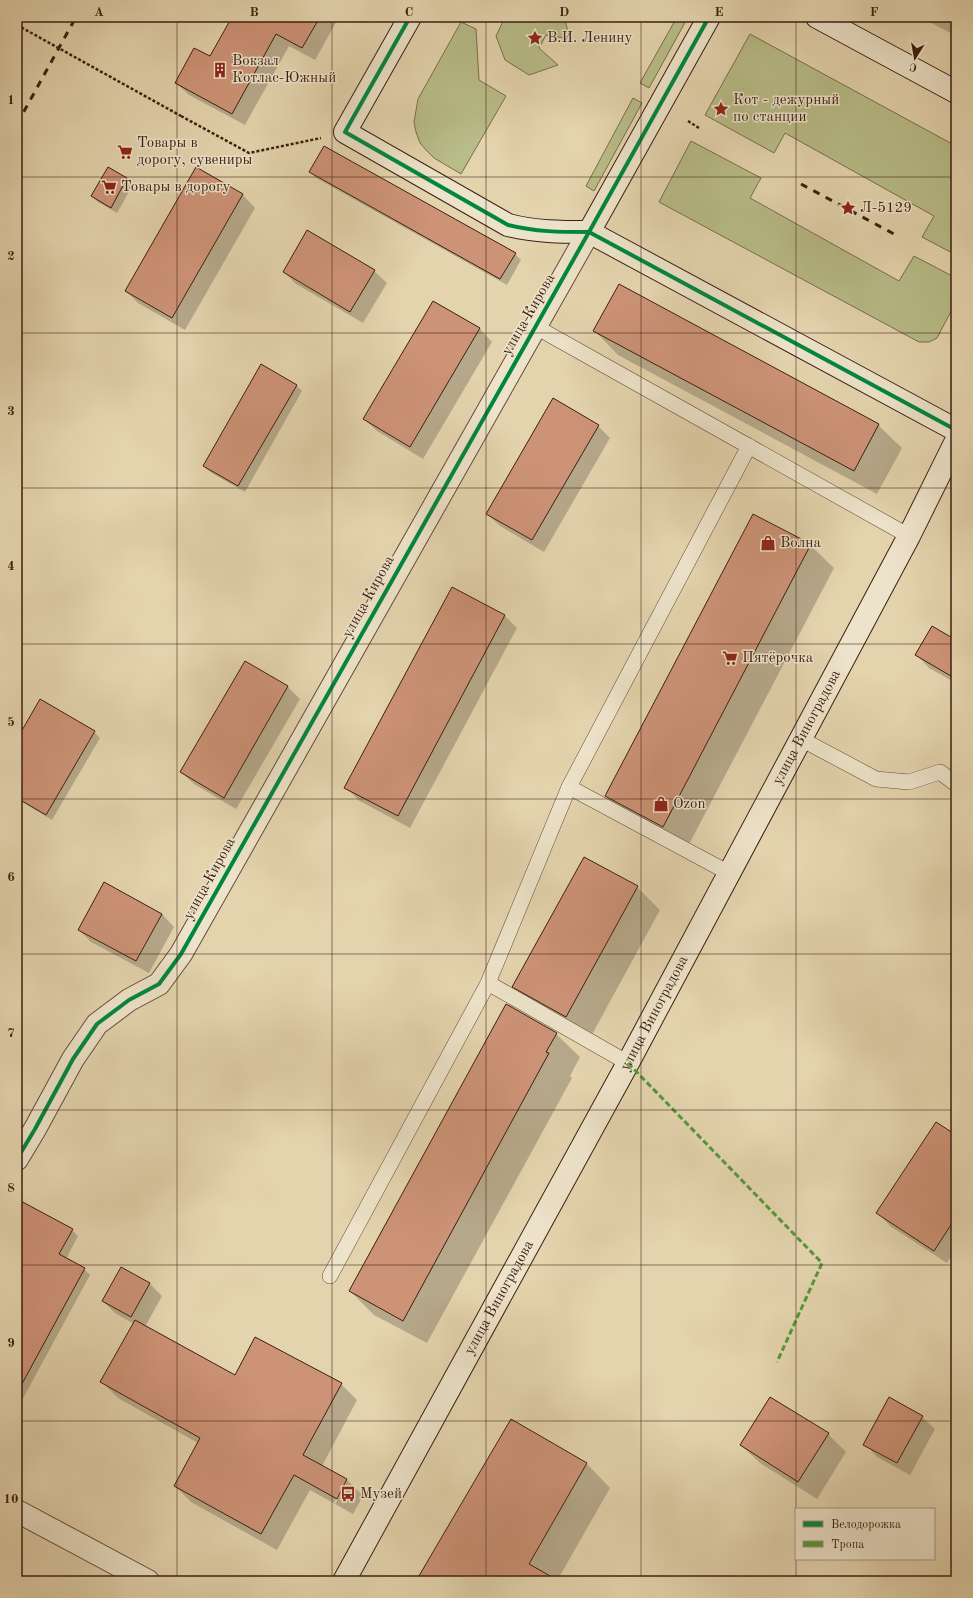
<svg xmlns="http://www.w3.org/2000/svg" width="973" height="1598" font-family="'Old Standard TT',serif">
<rect width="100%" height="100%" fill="#e4d4ae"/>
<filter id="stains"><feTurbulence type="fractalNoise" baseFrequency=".005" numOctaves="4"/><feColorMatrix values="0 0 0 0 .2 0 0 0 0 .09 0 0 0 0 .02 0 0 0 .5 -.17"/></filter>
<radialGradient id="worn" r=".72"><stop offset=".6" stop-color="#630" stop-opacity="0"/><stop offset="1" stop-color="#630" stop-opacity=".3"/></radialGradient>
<g fill="#b8bc88" stroke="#7a6d4c">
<polygon points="505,17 564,17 570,39 546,35 539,48 558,65 529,75 505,60 496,36"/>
<polygon points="677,17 688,17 649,88 640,83"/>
<polygon points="461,22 476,29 479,80 506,96 461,174 434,158 427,151 420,143 416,132 414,122 418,99"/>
<polygon points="750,34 956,146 956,255 922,237 934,216 785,133 774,153 705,115"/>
<polygon points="633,98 642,103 594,191 586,186"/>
<polygon points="691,141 761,178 750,198 899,281 914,256 956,278 956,302 937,338 929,342 919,342 659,202"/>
</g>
<g fill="#0003" fill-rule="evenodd">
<polygon points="233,17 339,17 315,60 289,46 245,125 189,95 176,83 210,58"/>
<polygon points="920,17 956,17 956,36"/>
<polygon points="108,168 127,179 133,185 117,213 98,202 92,196"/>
<polygon points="196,168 243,195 255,208 185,330 138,303 126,291"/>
<polygon points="310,172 515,254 521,260 507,285 316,178"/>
<polygon points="374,271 387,283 363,323 296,284 284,272"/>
<polygon points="434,302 480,329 492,342 423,459 377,431 364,419"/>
<polygon points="595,331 878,425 902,448 877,494 618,355"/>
<polygon points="296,385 302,391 245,492 210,472 204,466"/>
<polygon points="598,426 610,438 544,552 500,526 487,514"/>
<polygon points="810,545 834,568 686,850 630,819 606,796"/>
<polygon points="452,588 505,616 517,628 410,828 358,800 346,787"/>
<polygon points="956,642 956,683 929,668 917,655"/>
<polygon points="245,662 288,687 300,699 236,809 194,784 181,772"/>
<polygon points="94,732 100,738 52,820 17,799 17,741"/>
<polygon points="637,887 660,910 589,1040 537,1010 514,986"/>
<polygon points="162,914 174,927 149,973 91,942 79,930"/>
<polygon points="556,1034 580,1057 570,1076 572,1078 427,1343 374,1315 350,1291"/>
<polygon points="956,1136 956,1249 947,1263 890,1226 878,1213"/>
<polygon points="17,1202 72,1230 78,1236 66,1259 84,1269 90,1275 20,1404 17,1403"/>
<path d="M121,1268L150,1284L162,1296L145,1327L235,1377L341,1384L357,1400L322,1466L347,1480L363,1496L353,1514L310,1490L277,1550L191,1502L175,1486L198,1443L118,1398L102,1382L134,1324L115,1313L103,1301ZM344,1484H346L335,1504L334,1503Z"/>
<polygon points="922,1417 935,1429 910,1475 877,1457 865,1444"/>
<polygon points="511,1420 587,1464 610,1488 557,1581 417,1581"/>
<polygon points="828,1434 846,1452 817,1499 760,1463 741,1445"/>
</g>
<g fill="#cd9377" stroke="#3b1e11">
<polygon points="232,17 320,17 302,48 276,34 232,114 175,83 194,48 210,56"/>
<polygon points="324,146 516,253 500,279 309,172"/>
<polygon points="108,167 127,178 111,208 91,196"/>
<polygon points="196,167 243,194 172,318 125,291"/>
<polygon points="307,230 375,270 350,312 283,272"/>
<polygon points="619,284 879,424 854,471 593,331"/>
<polygon points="433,301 480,328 410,447 363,419"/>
<polygon points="261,364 297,385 238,486 203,466"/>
<polygon points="553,398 599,425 532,540 486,514"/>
<polygon points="753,514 811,544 663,827 605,796"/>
<polygon points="452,587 505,615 398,816 344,788"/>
<polygon points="932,626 956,640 956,679 915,655"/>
<polygon points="245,661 288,686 224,798 180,772"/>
<polygon points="40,699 95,731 46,815 17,798 17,739"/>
<polygon points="584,857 638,886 566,1017 512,987"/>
<polygon points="104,882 162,914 136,961 78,930"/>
<polygon points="506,1004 557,1033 546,1052 549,1053 403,1321 349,1291"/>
<polygon points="936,1122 956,1135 956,1217 934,1251 876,1213"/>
<polygon points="17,1199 73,1229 59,1254 85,1268 17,1393"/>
<polygon points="121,1267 150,1283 131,1317 102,1301"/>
<polygon points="135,1320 235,1375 255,1337 342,1383 303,1455 347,1479 337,1499 294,1475 261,1534 174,1486 200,1438 100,1382"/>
<polygon points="770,1397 829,1433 798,1482 740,1445"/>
<polygon points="889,1397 923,1416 897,1463 863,1445"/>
<polygon points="511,1419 587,1463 529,1564 559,1581 416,1581"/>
</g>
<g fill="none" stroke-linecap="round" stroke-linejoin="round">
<g stroke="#654c38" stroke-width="16">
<g id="lane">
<polyline points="536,327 909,536"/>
<polyline points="801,739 876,779 909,782 940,772 956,784"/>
<polyline points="569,787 729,873"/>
<polyline points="488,983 628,1063"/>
<polyline points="330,1276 488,983 569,787 749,446"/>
</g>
</g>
<g stroke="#654c38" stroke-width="24">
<g id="street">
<polyline points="17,1159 35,1129 73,1059 97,1024 129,1000 159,984 181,954 589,232"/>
<polyline points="17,1511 148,1581"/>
</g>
</g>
<g stroke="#3b1e11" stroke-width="24">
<g id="secondary">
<path d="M410,17L345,132L508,225C535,232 561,232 589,232L956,430"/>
<polyline points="817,17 956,92"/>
<polyline points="589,232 709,17"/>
<path id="s1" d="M344,1581L628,1063L909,536L956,441"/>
</g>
</g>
<g stroke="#3b1e11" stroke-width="2.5" stroke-dasharray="3 2" stroke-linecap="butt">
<polyline points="181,116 249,153 321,138"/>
<polyline points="688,121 699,128"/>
</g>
<use href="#lane" stroke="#ede3ca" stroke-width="15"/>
<use href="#street" stroke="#ede3ca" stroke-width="22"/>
<use href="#secondary" stroke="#ede3ca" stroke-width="22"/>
<g stroke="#3b1e11" stroke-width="3" stroke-dasharray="7 7" stroke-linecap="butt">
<polyline points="17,124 76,17"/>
<polyline points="801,184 894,234"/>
</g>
<polyline stroke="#3b1e11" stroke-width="2.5" stroke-dasharray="3 2" stroke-linecap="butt" points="17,25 181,116"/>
<polyline stroke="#529a3c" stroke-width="3" stroke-dasharray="6 3" stroke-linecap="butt" points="628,1063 822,1263 777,1362"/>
<g stroke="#ede3ca" stroke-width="6">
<g id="cycleway">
<path d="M410,17L345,132L508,225C535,232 561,232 589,232L956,430"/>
<polyline points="17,1159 35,1129 73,1059 97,1024 129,1000 159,984 181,954 589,232 709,17"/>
</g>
</g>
<use href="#cycleway" stroke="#00873e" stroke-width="4"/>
</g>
<path fill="none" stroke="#3b1e11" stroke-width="1" stroke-opacity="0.55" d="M177,17V1581M332,17V1581M486,17V1581M641,17V1581M796,17V1509M17,177H956M17,333H956M17,488H956M17,644H956M17,799H956M17,954H956M17,1110H956M17,1265H956M17,1421H956M796,1559V1581"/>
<defs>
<g id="sight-bare" transform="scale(1.2)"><path d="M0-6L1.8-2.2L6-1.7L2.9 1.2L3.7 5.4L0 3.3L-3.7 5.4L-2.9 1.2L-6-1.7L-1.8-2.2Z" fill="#8f2418" stroke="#ede3ca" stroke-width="2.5" paint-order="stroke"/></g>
<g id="building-bare" transform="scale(1.2)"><path d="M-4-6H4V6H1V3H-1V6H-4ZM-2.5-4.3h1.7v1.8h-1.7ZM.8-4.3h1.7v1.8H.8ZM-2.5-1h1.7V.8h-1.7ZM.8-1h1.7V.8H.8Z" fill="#8f2418" stroke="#ede3ca" stroke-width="2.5" paint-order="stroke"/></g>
<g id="supermarket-bare" transform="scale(1.2)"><path d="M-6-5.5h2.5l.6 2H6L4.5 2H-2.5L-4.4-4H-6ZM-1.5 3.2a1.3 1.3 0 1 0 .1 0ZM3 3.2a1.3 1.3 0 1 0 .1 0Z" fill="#8f2418" stroke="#ede3ca" stroke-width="2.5" paint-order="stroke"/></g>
<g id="shop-bare" transform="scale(1.2)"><path d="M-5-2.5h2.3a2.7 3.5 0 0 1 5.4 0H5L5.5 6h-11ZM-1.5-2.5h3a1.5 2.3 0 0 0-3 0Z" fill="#8f2418" stroke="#ede3ca" stroke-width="2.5" paint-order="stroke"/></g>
<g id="bus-bare" transform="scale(1.2)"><path d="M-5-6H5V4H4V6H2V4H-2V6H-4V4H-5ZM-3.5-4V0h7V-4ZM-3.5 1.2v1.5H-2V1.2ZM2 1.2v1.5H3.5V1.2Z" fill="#8f2418" stroke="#ede3ca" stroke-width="2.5" paint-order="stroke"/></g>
</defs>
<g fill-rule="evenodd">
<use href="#sight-bare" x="535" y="38"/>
<use href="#building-bare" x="220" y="70"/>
<use href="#sight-bare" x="721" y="109"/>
<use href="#supermarket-bare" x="125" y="152"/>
<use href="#supermarket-bare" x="109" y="187"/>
<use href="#sight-bare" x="848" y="208"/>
<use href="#shop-bare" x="768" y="543"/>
<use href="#supermarket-bare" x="730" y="658"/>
<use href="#shop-bare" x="661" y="804"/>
<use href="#bus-bare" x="348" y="1494"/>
</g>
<g text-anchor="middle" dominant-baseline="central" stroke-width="3" stroke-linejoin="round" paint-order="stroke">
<g font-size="15" fill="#3b1e11" stroke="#ede3ca" text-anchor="start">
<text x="547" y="38">В.И. Ленину</text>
<text x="232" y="61">Вокзал<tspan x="232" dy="17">Котлас-Южный</tspan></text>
<text x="733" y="100">Кот - дежурный<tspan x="733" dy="17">по станции</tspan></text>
<text x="137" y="143">Товары в<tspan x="137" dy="17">дорогу, сувениры</tspan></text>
<text x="121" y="187">Товары в дорогу</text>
<text x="860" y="208">Л-5129</text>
<text x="780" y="543">Волна</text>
<text x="742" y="658">Пятёрочка</text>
<text x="673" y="804">Ozon</text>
<text x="360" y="1494">Музей</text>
</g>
<g font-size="15" fill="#3b1e11" stroke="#ede3ca">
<text transform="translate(529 315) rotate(-60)">улица Кирова</text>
<text transform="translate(369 597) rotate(-61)">улица Кирова</text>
<text stroke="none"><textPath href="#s1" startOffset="971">улица Виноградова</textPath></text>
<text transform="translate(210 879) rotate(-61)">улица Кирова</text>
<text stroke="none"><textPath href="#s1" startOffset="647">улица Виноградова</textPath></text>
<text stroke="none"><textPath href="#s1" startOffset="323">улица Виноградова</textPath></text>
</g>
</g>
<rect width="973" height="1598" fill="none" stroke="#e4d4ae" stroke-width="44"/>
<rect x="795" y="1508" width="140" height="52" fill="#ede3ca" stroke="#a69480"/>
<rect x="803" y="1521" width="20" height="6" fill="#00873e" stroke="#a69480"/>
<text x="831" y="1528" font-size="12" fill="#3b1e11">Велодорожка</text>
<rect x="803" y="1541" width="20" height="6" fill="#529a3c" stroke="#a69480"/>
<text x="831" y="1548" font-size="12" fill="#3b1e11">Тропа</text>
<g transform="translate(915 58) rotate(191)" stroke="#ede3ca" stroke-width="3" paint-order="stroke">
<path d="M0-3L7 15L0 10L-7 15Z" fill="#3b1e11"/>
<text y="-6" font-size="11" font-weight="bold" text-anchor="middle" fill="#3b1e11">С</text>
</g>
<rect x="22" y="22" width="929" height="1554" fill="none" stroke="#3b1e11" stroke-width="1.5"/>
<g font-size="13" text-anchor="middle" font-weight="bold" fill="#3b1e11">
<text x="99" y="16">A</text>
<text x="254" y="16">B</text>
<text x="409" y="16">C</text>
<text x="564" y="16">D</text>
<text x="719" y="16">E</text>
<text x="874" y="16">F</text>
<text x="11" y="104">1</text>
<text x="11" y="260">2</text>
<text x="11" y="415">3</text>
<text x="11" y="570">4</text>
<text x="11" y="726">5</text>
<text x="11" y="881">6</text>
<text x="11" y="1037">7</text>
<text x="11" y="1192">8</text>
<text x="11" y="1347">9</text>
<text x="11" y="1503">10</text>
</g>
<rect width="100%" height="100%" filter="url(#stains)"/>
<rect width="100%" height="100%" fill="url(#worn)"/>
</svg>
